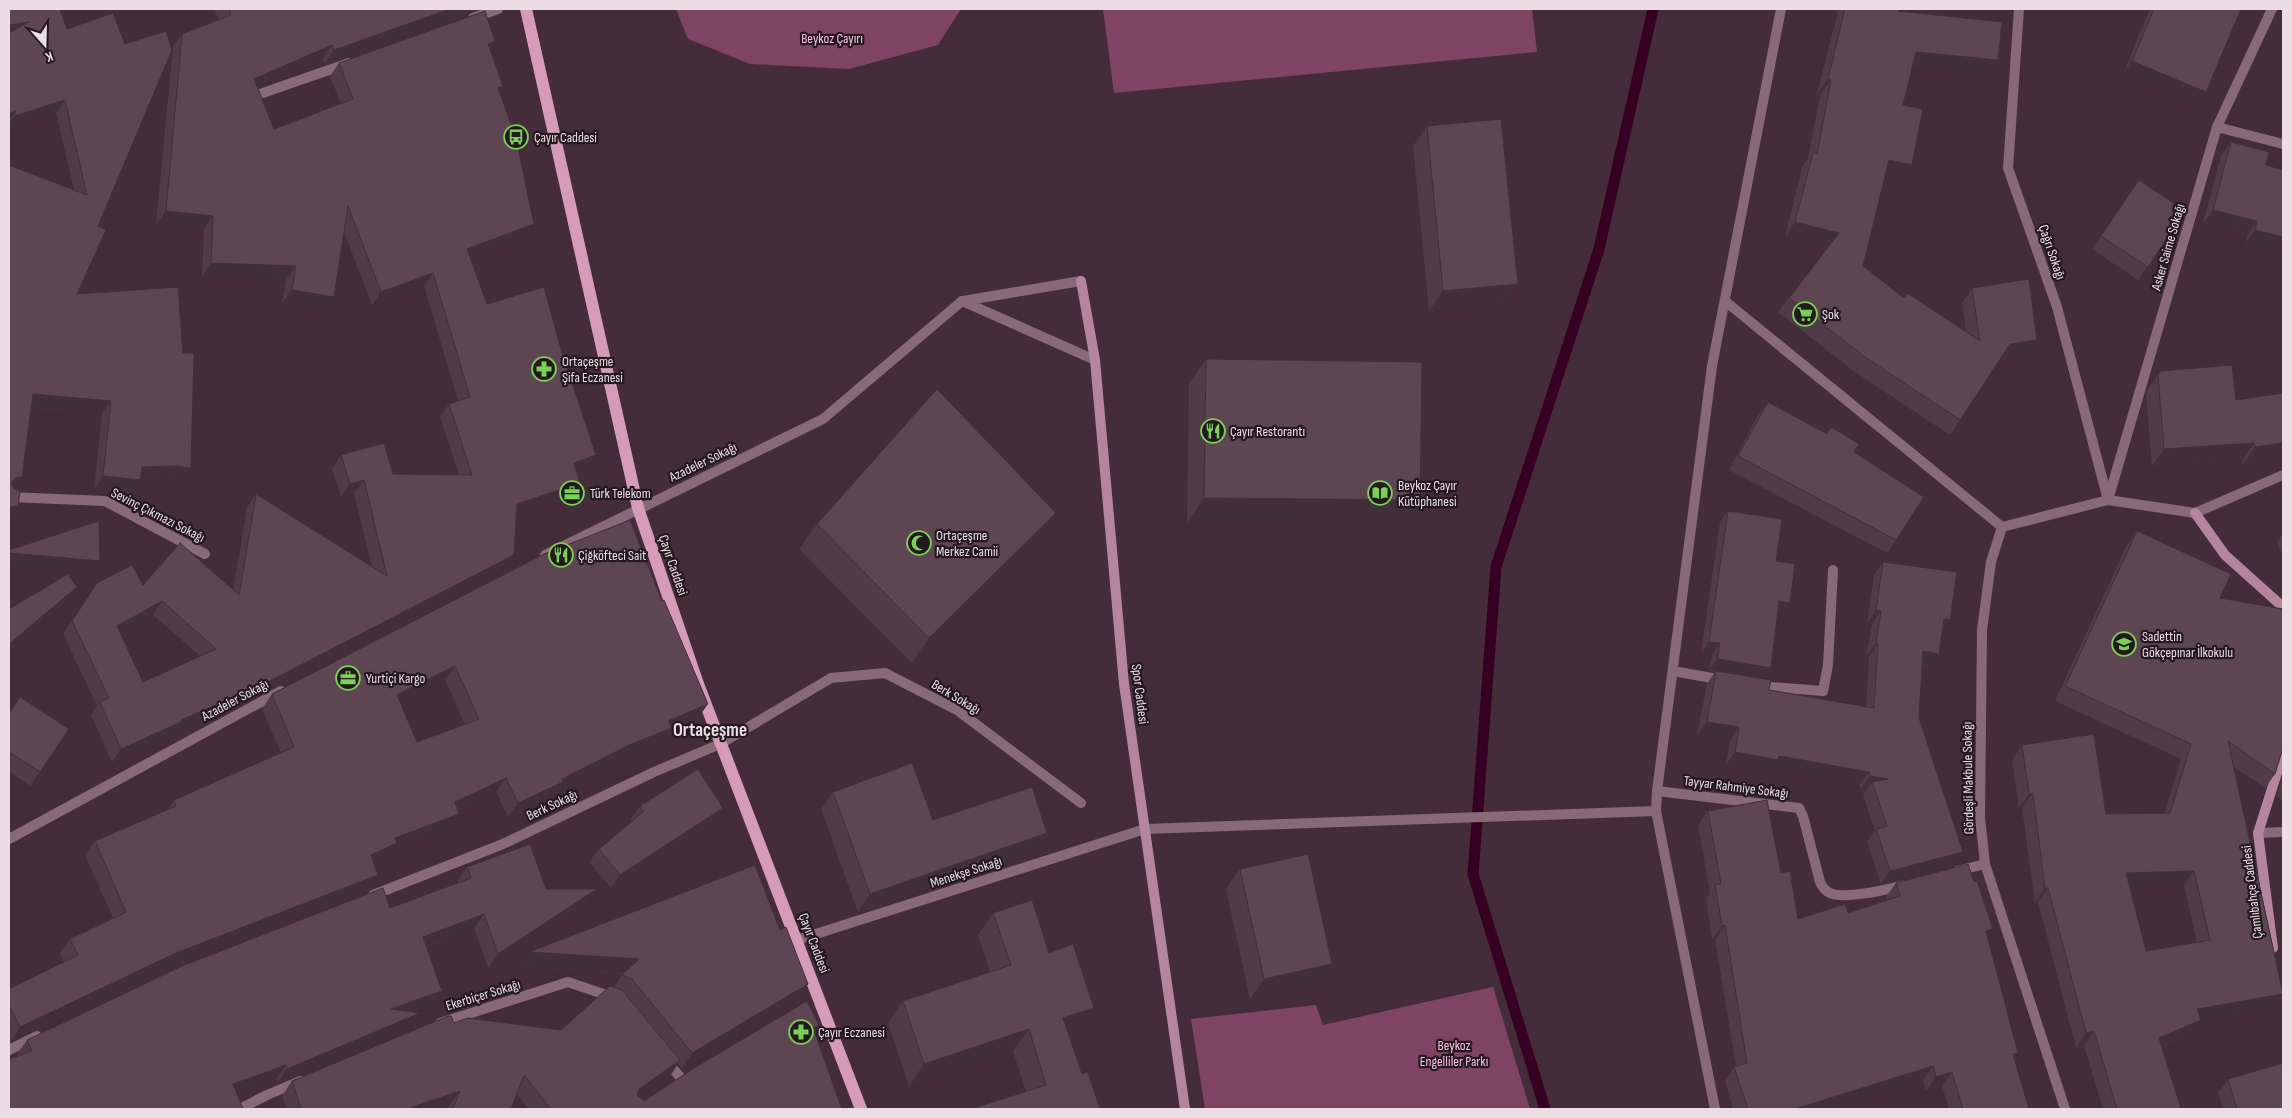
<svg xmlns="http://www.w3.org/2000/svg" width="2292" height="1118" font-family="'Sofia Sans Condensed',sans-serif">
<rect width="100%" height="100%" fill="#442d39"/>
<g fill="#7f4364">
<polygon points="676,9 961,9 938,45 849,69 750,64 688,39"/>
<polygon points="1103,9 1532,9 1537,52 1114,93"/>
<polygon points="1493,987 1530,1109 1205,1109 1191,1019 1316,1005 1323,1025"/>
</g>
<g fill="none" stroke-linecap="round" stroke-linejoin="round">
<polyline stroke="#360022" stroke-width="11" points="1545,1109 1473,874 1496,567 1599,249 1653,9"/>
<g stroke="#876978" stroke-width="10">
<polyline points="2019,9 2008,168 2057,307 2108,500"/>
<polyline points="473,18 498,9"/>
<polyline points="254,96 349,63"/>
<polyline points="2217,127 2283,144"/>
<polyline points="962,301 1095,360"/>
<polyline points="963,301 1081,281"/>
<polyline points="1725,301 2002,527"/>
<polyline points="9,497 105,501 205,554"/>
<polyline points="2108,500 2217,127 2272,9"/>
<polyline points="2002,527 1991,562 1982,630 1980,817 1985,864 2065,1109"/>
<polyline points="2002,527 2108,500 2195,513 2283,475"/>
<polyline points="545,555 823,419 962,301"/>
<polyline points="1673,671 1723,680"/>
<polyline points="1757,686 1823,691 1828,665 1833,570"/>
<path d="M1657,791L1799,808L1803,816L1820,882C1822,886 1825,891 1830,893C1846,900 1888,889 1905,885"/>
<polyline points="2258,833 2283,832"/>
<polyline points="9,839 281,691"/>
<polyline points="1957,871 1985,864"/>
<polyline points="373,895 503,844 654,772 720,744 831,678 885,673 957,710 1081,803"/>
<polyline points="797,940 1145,829 1656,811"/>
<polyline points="440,1023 568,982 612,997"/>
<polyline points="9,1050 37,1036"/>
<polyline points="665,1059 680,1077"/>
<polyline points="240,1109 267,1095 300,1081"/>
<polyline points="1715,1109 1656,811 1657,791 1712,366 1781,9"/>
</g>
<g stroke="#b4859d" stroke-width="10">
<polyline points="1081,281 1095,360 1124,684 1185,1109"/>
<polyline points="2195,513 2225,555 2283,607"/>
<polyline points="2273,948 2258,833 2283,754"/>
</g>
<polyline stroke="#d79bba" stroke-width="12" points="526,9 638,508 698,684 861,1109"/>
</g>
<g fill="#503b46" fill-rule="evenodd">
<polygon points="9,9 60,9 98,226 77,294 191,468 182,481 168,479 140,480 131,493 94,489 102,414 31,408 14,489 18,506 9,519 9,165 74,190 56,113 9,128"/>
<path d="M214,9H473L472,11L325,63L323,58L257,87L274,129L341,104L330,76L339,63L495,41L490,49L499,92L525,237L470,257L487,304L562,353L596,455L586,469L577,472L571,496L516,514L504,568L253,698L175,732L172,735L112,762L91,715L97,706L63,634L97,583L233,590L247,508L256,494L372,567L354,493L341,497L332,469L341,455L393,474L459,475L440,417L449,404L458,401L424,286L372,305L344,232L334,297L325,310L282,303L286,280L202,276L204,229L156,224L173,47L182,34L219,20ZM153,615L200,656L143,682L120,632Z"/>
<polygon points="1832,9 1899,9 1898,11 1998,60 1988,75 1912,67 1903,105 1912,165 1902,179 1885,176 1863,266 1904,298 1966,332 1962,303 1972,288 2037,340 2027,355 2000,359 1950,435 1855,372 1778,312 1789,298 1828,248 1785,237 1802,167 1808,159 1820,95 1817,94 1838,11 1832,10"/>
<polygon points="2150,9 2241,9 2196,106 2123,74"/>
<polygon points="1427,126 1518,284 1504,303 1429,311 1413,146"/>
<polygon points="2231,142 2266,165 2283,170 2283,254 2245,243 2248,235 2203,223 2221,156"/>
<polygon points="2139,180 2185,211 2138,280 2092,249"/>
<polygon points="1206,359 1420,500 1403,525 1187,523 1189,384"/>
<polygon points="2160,371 2236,400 2283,393 2283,459 2242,465 2242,461 2152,466 2146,394 2148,389"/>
<polygon points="1768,402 1826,433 1831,427 1854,452 1896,540 1887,553 1729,470 1758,415"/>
<polygon points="1728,511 1776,561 1782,614 1778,614 1764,679 1769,690 1866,707 1869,657 1866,656 1872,624 1867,623 1874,575 1883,562 1942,631 1939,654 1930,667 1922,666 1919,718 1954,865 1881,884 1867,842 1875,831 1863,795 1866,790 1861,789 1859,785 1772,769 1769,773 1726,765 1730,740 1697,735 1707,684 1715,672 1709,670 1712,655 1701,653 1720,522"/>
<polygon points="817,524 1039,538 912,663 799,549"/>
<path d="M2137,531L2220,598L2275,774L2265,788L2234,767L2283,992V995L2274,1009L2201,1021L2191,1034L2162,1047L2181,1109H2103L2084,1046L2076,1048L2038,902H2035L2022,808H2019L2012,760L2022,745L2106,814L2164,813L2181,759L2055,701L2127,545ZM2184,885L2197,943L2146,951L2130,887Z"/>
<polygon points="2283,532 2283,556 2277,542"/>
<path d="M544,554L698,718L671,729L662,742L619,760L556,792L553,796L508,817L496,792L458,811L449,829L392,850L387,858L374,863L368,889L167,968L10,1042L9,1038V989L64,962L60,953L70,939L113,918L85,855L95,841L167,810L174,800L281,753L262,709L272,694ZM445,680L465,724L417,742L400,702Z"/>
<polygon points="9,713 69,729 30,786 9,771"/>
<polygon points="2283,776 2283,801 2277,796"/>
<polygon points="833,792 933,820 1047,833 1035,850 858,912 821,809"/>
<polygon points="640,806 714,822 611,888 589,862 599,849 632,821 630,820"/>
<polygon points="1708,811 1781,873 1798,919 1848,913 1887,900 1886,897 1896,883 1987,937 2014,1059 2029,1109 1949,1109 1942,1086 1926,1091 1923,1080 1830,1109 1733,1109 1725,1081 1734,1067 1736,1066 1715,940 1712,940 1706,899 1710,893 1698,825"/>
<polygon points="467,867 546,889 588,903 488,968 474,928 426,947 432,1005 413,1012 410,1027 277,1083 276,1079 237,1094 18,1056 17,1054 27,1040 390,908 458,883 457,881"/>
<polygon points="1240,869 1318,984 1250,999 1226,889"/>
<polygon points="993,913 1049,953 1094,1008 1079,1030 1068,1033 1082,1074 1026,1092 1013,1051 909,1086 888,1023 903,1001 990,972 978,935"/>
<polygon points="780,930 808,984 797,999 682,1068 678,1064 670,1076 639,1097 644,1101 814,1032 842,1109 528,1109 517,1094 511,1109 448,1109 449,1106 441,1109 286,1109 282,1096 292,1081 454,1023 561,1030 614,987 623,974 518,967 529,952"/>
<polygon points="2228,1079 2283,1109 2223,1109 2218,1093"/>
</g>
<g fill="#413039">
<polygon points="450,9 473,9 472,11 325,63 334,50"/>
<polygon points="1833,9 1839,9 1838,11 1832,10"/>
<polygon points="29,22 9,37 9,25"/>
<polygon points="495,41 486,54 488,44"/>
<polygon points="332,45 323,58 245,92 254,79"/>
<polygon points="1916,52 1998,60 1988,75 1906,67"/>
<polygon points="2132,61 2206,92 2196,106 2123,74"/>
<polygon points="1828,79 1831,80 1820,95 1817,94"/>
<polygon points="65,100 56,113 9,128 9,124 14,116"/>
<polygon points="16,110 9,121 9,114"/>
<polygon points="1889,160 1912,165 1902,179 1879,175"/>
<polygon points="2213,210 2257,221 2248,235 2203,223"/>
<polygon points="166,211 213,216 204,229 156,224"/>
<polygon points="1795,222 1839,233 1828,248 1785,237"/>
<polygon points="534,224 525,237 458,262 467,249"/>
<polygon points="2255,230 2283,237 2283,254 2245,243"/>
<polygon points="211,263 296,266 286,280 202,276"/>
<polygon points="433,273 424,286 372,305 381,292"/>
<polygon points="1518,284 1504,303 1429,311 1443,291"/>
<polygon points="292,290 334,297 325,310 282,303"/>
<polygon points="2037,340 2027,355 2000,359 2010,344"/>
<polygon points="33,394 111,401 102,414 24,407"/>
<polygon points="2254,443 2242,461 2152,466 2164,449"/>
<polygon points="2283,443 2283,459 2242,465 2255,447"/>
<polygon points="596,455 586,469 565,476 574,463"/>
<polygon points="177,466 191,468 182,481 168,479 137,480 140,480 131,493 94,489 103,476 142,467"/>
<polygon points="22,477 13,490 9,486 15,478"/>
<polygon points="364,480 354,493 341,497 350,484"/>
<polygon points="580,483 571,496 508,517 517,504"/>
<polygon points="1204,498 1420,500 1403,525 1187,523"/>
<polygon points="18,506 9,519 9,507"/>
<polygon points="1056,513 1039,538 912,663 929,638"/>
<polygon points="9,553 100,561 91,575 9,567"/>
<polygon points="514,555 504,568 253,698 175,732 172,735 112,762 121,749"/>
<polygon points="77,587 69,599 9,649 9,644"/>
<polygon points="162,601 153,615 107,639 117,626"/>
<polygon points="1779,601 1790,603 1782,614 1771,613"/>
<polygon points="1876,610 1881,611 1872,624 1867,623"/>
<polygon points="1944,619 1950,620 1941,634"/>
<polygon points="1709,642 1720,643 1712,655 1701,653"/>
<polygon points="1876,643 1878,644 1869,657 1866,656"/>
<polygon points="1923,651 1939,654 1930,667 1914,664"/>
<polygon points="1717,659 1771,668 1763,680 1709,670"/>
<polygon points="455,666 445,680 387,709 397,695"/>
<polygon points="708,704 698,718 671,729 662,742 619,760 556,792 553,796 508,817 518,803 668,721"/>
<polygon points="1707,722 1739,727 1730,740 1697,735"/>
<polygon points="1735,752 1779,756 1869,772 1859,785 1772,769 1769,773 1726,765"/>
<polygon points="1870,776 1888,779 1872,782 1866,790 1861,789"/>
<polygon points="506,778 496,792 445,817 455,802"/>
<polygon points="2033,793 2022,808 2019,808 2029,794"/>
<polygon points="723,808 714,822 611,888 620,875"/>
<polygon points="459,814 449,829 392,850 387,858 361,869 371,855 395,838"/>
<polygon points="1047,833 1035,850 858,912 870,894"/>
<polygon points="1963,852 1954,865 1881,884 1890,871"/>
<polygon points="2194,871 2184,885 2116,888 2126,873"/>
<polygon points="378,875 368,889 167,968 10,1042 20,1027 176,953"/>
<polygon points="2045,888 2048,888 2038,902 2035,902"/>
<polygon points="597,889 588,903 488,968 498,954"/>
<polygon points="484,914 474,928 413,951 423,937"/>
<polygon points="1725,925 1715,940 1712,940 1722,926"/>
<polygon points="1993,929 1983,943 1986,931"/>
<polygon points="529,952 639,959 629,974 518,967"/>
<polygon points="1332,964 1318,984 1250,999 1264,979"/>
<polygon points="808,984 797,999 682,1068 692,1053"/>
<polygon points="442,991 432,1005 381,1024 391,1009"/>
<polygon points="2283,994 2274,1009 2201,1021 2191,1034 2149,1052 2159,1038 2197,1009"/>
<polygon points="1094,1008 1079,1030 1047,1040 1063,1018"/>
<polygon points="420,1013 410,1027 277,1083 287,1069"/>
<polygon points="819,1025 809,1040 813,1028"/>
<polygon points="1029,1029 1013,1051 909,1086 924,1064"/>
<polygon points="2094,1031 2084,1046 2076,1048 2086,1033"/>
<polygon points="2018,1053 2008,1067 2013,1054"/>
<polygon points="680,1060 670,1076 629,1104 639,1089"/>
<polygon points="286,1065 276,1079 223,1099 233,1084"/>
<polygon points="1933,1066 1923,1080 1830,1109 1795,1109"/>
<polygon points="1952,1072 1942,1086 1926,1091 1936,1077"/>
<polygon points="460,1091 449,1106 441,1109 407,1109"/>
</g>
<g fill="#5d4551" stroke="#413039" fill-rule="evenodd">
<polygon points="9,9 60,9 67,29 113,13 125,44 166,31 172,50 98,226 106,230 77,294 178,287 183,353 194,353 191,468 177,466 142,467 140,480 103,476 111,401 33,394 22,477 15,478 11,483 14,489 20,491 18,506 9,507 9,165 87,195 65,100 14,116 16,110 9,114 9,33 29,22 9,25"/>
<path d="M229,9H450L334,50L332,45L254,79L274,129L353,99L339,63L485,11L495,41L488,44L503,86L498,88L516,138L534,224L467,249L487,304L544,287L562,353L596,455L574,463L580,483L517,504L514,555L262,685L181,720V722L121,749L100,702L109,698L72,621L97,583L132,565L143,585L180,543L239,595L256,494L387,576L364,480L350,484L341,455L384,443L393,474L472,475L449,404L470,397L433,273L381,292L348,206L334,297L292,290L296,266L211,263L213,216L166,211L182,34L231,15ZM162,601L216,649L143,682L117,626Z"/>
<polygon points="1845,9 1899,9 1898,11 2002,22 1998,60 1916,52 1903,105 1923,109 1912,165 1889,160 1863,266 1904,298 1907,293 1980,341 1972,288 2029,279 2037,340 2010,344 1960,420 1865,357 1789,298 1839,233 1795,222 1813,153 1817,154 1831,80 1828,79"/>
<polygon points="2154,9 2241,9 2206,92 2132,61"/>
<polygon points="1501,119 1518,284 1443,291 1427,126"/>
<polygon points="2231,142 2269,152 2266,165 2283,170 2283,237 2255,230 2257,221 2213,210"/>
<polygon points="2139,180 2185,211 2148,267 2101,236"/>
<polygon points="1206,359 1422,362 1420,500 1204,498"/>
<polygon points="2232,365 2236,400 2283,393 2283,443 2255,447 2254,443 2164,449 2158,376 2160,371"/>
<polygon points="937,389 1056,513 929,638 817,524"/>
<polygon points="1768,402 1827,434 1831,427 1859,444 1854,452 1924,497 1896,540 1738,456"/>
<polygon points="1728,511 1782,519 1776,561 1795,564 1790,603 1779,601 1771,668 1717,659 1720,643 1709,642"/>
<path d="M630,520L662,601L664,600L708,704L668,721L672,728L629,745L562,779L563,782L518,803L506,778L455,802L459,814L395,838L397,843L371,855L378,875L176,953L20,1027L9,1005V989L78,955L70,939L126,912L95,841L176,806L174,800L294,747L272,694L544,554ZM455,666L479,719L417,742L397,695Z"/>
<polygon points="99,521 100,561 9,553 9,550"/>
<path d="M2137,531L2231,574L2220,598L2283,609V748L2275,774L2228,741L2283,994L2197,1009L2201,1020L2159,1038L2181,1109H2117L2094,1031L2086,1033L2048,888H2045L2033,793L2029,794L2022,745L2094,734L2106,814L2170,813L2191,744L2065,686ZM2194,871L2210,940L2146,951L2126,873Z"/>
<polygon points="1883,562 1957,572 1950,620 1944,619 1939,654 1923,651 1919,718 1963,852 1890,871 1876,829 1887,826 1872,782 1888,779 1870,776 1869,772 1779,756 1778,760 1735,752 1739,727 1707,722 1716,671 1771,680 1769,690 1874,708 1878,644 1876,643 1881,611 1876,610"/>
<polygon points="68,574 77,587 9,644 9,609"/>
<polygon points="20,697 69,729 40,772 9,752 9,714"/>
<polygon points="912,763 933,820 1032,787 1047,833 870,894 833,792"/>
<polygon points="698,769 723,808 620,875 599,849 643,812 640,806"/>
<polygon points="1767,800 1781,873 1790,871 1798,919 1845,904 1848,913 1900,896 1896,883 1968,864 1974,882 1977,881 1993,929 1986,931 2018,1053 2013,1054 2029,1109 1963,1109 1952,1072 1936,1077 1933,1066 1795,1109 1748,1109 1734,1067 1747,1063 1725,925 1722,926 1715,885 1721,884 1708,811"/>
<polygon points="530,844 546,889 597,889 498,954 484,914 423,937 442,991 391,1009 420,1013 287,1069 286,1065 233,1084 243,1109 9,1109 9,1059 32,1051 27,1040 182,966 383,888 390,908 471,878 467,867"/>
<polygon points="1308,854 1332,964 1264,979 1240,869"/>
<polygon points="755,865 780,930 786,927 808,984 692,1053 632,979 622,975 639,959 529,952"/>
<polygon points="1032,900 1049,953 1073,944 1094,1008 1063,1018 1082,1074 1088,1072 1100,1109 971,1109 1046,1085 1029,1029 924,1064 903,1001 1011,965 993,913"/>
<polygon points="610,986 622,990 680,1060 639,1089 637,1095 644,1101 694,1068 807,1001 819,1025 813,1028 842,1109 551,1109 524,1075 511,1109 453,1109 460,1091 407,1109 301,1109 292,1081 448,1016 451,1016 454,1023 468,1018 561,1030"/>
<polygon points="2283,1063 2283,1109 2237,1109 2228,1079"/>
</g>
<defs>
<g id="bus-ring" transform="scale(1.25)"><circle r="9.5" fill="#23191e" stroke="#7bd155" stroke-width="1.5"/><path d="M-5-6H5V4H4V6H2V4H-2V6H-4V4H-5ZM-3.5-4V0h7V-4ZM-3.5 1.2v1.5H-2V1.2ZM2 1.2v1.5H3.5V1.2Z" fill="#7bd155"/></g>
<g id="supermarket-ring" transform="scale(1.25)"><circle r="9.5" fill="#23191e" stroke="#7bd155" stroke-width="1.5"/><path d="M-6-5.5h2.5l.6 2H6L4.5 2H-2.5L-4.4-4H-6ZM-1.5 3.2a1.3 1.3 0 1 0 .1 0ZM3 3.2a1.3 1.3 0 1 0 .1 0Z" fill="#7bd155"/></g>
<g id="pharmacy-ring" transform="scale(1.25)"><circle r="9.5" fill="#23191e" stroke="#7bd155" stroke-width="1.5"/><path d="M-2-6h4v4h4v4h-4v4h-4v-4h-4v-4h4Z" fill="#7bd155"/></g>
<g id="restaurant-ring" transform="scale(1.25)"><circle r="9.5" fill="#23191e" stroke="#7bd155" stroke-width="1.5"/><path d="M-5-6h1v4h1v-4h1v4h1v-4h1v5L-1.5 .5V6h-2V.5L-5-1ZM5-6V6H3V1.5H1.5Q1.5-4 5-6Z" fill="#7bd155"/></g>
<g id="office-ring" transform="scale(1.25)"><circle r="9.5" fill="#23191e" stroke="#7bd155" stroke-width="1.5"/><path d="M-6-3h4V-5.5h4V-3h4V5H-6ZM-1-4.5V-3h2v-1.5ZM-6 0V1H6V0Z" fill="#7bd155"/></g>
<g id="library-ring" transform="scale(1.25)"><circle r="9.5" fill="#23191e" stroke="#7bd155" stroke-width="1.5"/><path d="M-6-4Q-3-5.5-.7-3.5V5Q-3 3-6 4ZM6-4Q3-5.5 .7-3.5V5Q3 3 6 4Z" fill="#7bd155"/></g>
<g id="mosque-ring" transform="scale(1.25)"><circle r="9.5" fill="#23191e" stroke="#7bd155" stroke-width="1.5"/><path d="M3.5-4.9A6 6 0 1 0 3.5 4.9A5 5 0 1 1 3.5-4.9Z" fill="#7bd155"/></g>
<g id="school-ring" transform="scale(1.25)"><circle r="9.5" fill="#23191e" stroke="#7bd155" stroke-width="1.5"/><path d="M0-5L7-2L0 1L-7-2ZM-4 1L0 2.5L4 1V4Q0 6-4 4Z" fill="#7bd155"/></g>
</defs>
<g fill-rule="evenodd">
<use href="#bus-ring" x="516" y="137"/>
<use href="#supermarket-ring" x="1805" y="314"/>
<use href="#pharmacy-ring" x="544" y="369"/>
<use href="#restaurant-ring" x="1213" y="431"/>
<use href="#office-ring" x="572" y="493"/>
<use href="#library-ring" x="1380" y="493"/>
<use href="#mosque-ring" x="919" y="543"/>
<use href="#restaurant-ring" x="561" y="555"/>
<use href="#school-ring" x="2124" y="644"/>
<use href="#office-ring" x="348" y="678"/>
<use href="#pharmacy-ring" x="801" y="1032"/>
</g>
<g text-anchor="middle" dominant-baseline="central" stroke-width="4.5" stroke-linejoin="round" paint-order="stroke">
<g font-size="14" fill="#fbc1de" stroke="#23191e">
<text x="832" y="38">Beykoz Çayırı</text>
<text x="1454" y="1045">Beykoz<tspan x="1454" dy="16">Engelliler Parkı</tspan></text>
</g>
<g font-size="14" fill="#ecdde4" stroke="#23191e" text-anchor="start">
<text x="534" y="137">Çayır Caddesi</text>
<text x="1822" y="314">Şok</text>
<text x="562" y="361">Ortaçeşme<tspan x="562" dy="16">Şifa Eczanesi</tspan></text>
<text x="1230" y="431">Çayır Restorantı</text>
<text x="1398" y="485">Beykoz Çayır<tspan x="1398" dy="16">Kütüphanesi</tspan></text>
<text x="590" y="493">Türk Telekom</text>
<text x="936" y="535">Ortaçeşme<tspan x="936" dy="16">Merkez Camii</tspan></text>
<text x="578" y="555">Çiğköfteci Sait</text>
<text x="2142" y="636">Sadettin<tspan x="2142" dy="16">Gökçepınar İlkokulu</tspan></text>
<text x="366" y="678">Yurtiçi Kargo</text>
<text x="818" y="1032">Çayır Eczanesi</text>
</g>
<g font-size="14" fill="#ecdde4" stroke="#23191e">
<text transform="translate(2168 247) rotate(-74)">Asker Saime Sokağı</text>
<text transform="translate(2052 252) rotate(71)">Çağrı Sokağı</text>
<text transform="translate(703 462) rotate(-26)">Azadeler Sokağı</text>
<text transform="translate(158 515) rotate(27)">Sevinç Çıkmazı Sokağı</text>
<text transform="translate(673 565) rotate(71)">Çayır Caddesi</text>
<text transform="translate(1140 694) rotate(83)">Spor Caddesi</text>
<text transform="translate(956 697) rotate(31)">Berk Sokağı</text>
<text transform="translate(235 700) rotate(-28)">Azadeler Sokağı</text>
<text transform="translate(1968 778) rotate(-91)">Gördeşli Makbule Sokağı</text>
<text transform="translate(1736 787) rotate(7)">Tayyar Rahmiye Sokağı</text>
<text transform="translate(552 805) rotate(-25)">Berk Sokağı</text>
<text transform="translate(966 872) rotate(-18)">Menekşe Sokağı</text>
<text transform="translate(2252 892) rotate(-97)">Çamlıbahçe Caddesi</text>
<text transform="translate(814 943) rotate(69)">Çayır Caddesi</text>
<text transform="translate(483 995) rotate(-17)">Ekerbiçer Sokağı</text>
</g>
<g font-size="19" font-weight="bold" fill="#ecdde4" stroke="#23191e">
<text x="710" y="730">Ortaçeşme</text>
</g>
</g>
<rect width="2292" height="1118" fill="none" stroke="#ecdde4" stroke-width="20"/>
<g transform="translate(45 45) rotate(160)" stroke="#23191e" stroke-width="4" paint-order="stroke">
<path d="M0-4L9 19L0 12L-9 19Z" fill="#ecdde4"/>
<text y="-8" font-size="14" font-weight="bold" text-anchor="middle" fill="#ecdde4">K</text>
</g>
</svg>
